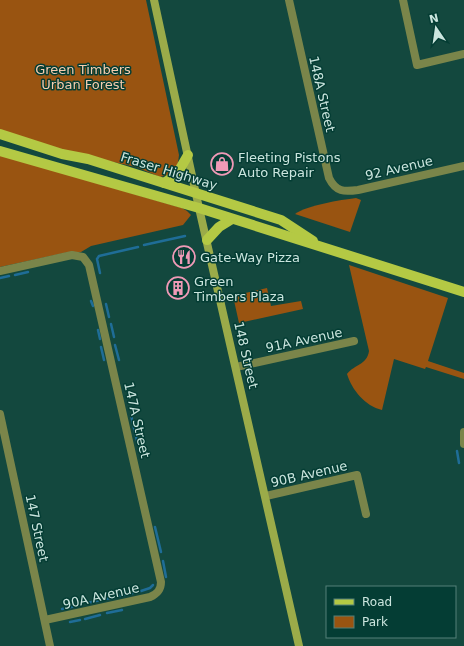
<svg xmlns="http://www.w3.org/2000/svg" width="464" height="646" font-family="'DejaVu Sans',sans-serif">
<rect width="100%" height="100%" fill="#13483e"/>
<g fill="#995411">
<polygon points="0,0 146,0 179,155 178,163 174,171 167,175 160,177 136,167 86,156 0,132"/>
<polygon points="0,155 182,208 187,211 191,215 183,225 91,246 81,252 69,252 0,267"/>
<path d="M356,198L361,200L350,232L295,214C308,205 340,200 356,198Z"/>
<path d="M349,265L448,298L428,361L464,373V379L426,367L425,369L394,359L382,410C365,406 352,390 347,374C355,364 367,365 369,351Z"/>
<polygon points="267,288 271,306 301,301 303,309 239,323 233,296"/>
</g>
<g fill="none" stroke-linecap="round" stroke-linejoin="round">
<g stroke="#1f6d97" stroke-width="2.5">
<polyline points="144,245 185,236"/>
<polyline points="100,273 97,259 99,256 138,247"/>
<polyline points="15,275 28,272"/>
<polyline points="0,278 9,276"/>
<polyline points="91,301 93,306"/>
<polyline points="106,304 109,317"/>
<polyline points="111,324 114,337"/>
<polyline points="98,330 100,339"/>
<polyline points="115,345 119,360"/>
<polyline points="101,347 104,360"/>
<polyline points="131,415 137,441"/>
<polyline points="457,451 459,463"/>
<polyline points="155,527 161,552"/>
<polyline points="163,561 166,577"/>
<polyline points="141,591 150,588 153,585"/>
<polyline points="87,603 133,593"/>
<polyline points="62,609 80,605"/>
<polyline points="107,613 122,610"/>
<polyline points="85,619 100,615"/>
<polyline points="70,622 80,620"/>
</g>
<g stroke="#7a854a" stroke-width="8">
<path d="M289,0L329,178C336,192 344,192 358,190L464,166"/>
<polyline points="403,0 417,65 464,54"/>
<path d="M0,271L72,255L83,257L89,265L161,582C161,590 157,594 150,597L45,620"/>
<polyline points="236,367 354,341"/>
<polyline points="0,414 50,646"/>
<polyline points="464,432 464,444"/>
<polyline points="266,496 357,475 366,514"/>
</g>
<polyline stroke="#9bab49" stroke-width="8" points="154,0 199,208 299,646"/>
<g stroke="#b4c944" stroke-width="10">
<polyline points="0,134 62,154 88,159 281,220 313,241"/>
<polyline points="0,151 199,208 464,292"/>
<polyline points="164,183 177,174 188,155"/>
<polyline points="207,240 219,227 232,219"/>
</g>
</g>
<defs>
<g id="shop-ring" transform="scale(1.15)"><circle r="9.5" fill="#043d34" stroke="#f09ab7" stroke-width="1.5"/><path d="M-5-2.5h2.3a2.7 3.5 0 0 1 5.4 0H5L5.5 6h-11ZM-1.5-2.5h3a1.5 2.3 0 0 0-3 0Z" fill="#f09ab7"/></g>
<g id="restaurant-ring" transform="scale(1.15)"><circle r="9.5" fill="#043d34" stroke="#f09ab7" stroke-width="1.5"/><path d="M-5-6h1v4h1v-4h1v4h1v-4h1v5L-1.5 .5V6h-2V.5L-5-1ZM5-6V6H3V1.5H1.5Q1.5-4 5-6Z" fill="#f09ab7"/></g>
<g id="building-ring" transform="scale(1.15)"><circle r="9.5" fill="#043d34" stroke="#f09ab7" stroke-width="1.5"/><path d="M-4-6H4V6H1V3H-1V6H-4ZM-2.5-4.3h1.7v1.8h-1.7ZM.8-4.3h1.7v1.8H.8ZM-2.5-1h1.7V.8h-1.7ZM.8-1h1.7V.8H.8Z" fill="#f09ab7"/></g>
</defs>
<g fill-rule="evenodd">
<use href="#shop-ring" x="222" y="164"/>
<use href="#restaurant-ring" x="184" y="257"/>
<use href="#building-ring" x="178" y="288"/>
</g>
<g text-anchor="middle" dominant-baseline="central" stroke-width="3" stroke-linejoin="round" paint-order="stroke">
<g font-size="13" fill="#f6ccae" stroke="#043d34">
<text x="83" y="69">Green Timbers<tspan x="83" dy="15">Urban Forest</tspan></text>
</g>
<g font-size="13" fill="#cbe5de" stroke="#043d34">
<text transform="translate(322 94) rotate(77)">148A Street</text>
<text transform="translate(399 168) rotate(-13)">92 Avenue</text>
<text transform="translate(169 171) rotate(17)">Fraser Highway</text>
<text transform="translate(304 340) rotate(-12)">91A Avenue</text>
<text transform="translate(246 355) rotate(77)">148 Street</text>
<text transform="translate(137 420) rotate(77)">147A Street</text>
<text transform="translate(309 474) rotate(-13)">90B Avenue</text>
<text transform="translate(37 528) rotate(78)">147 Street</text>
<text transform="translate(101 596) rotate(-13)">90A Avenue</text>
</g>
<g font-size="13" fill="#cbe5de" stroke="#043d34" text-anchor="start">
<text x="238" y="157">Fleeting Pistons<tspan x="238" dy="15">Auto Repair</tspan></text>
<text x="200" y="257">Gate-Way Pizza</text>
<text x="194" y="281">Green<tspan x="194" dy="15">Timbers Plaza</tspan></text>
</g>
</g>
<rect x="326" y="586" width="130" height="52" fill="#043d34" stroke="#548078"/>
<rect x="334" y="599" width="20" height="6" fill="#b4c944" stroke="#548078"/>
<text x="362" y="606" font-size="12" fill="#cbe5de">Road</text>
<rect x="334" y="616" width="20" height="12" fill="#995411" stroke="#548078"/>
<text x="362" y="626" font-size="12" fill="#cbe5de">Park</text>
<g transform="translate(436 28) rotate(347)" stroke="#043d34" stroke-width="3" paint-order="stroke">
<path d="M0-3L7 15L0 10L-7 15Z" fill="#cbe5de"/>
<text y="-6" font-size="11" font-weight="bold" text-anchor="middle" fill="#cbe5de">N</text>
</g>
</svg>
